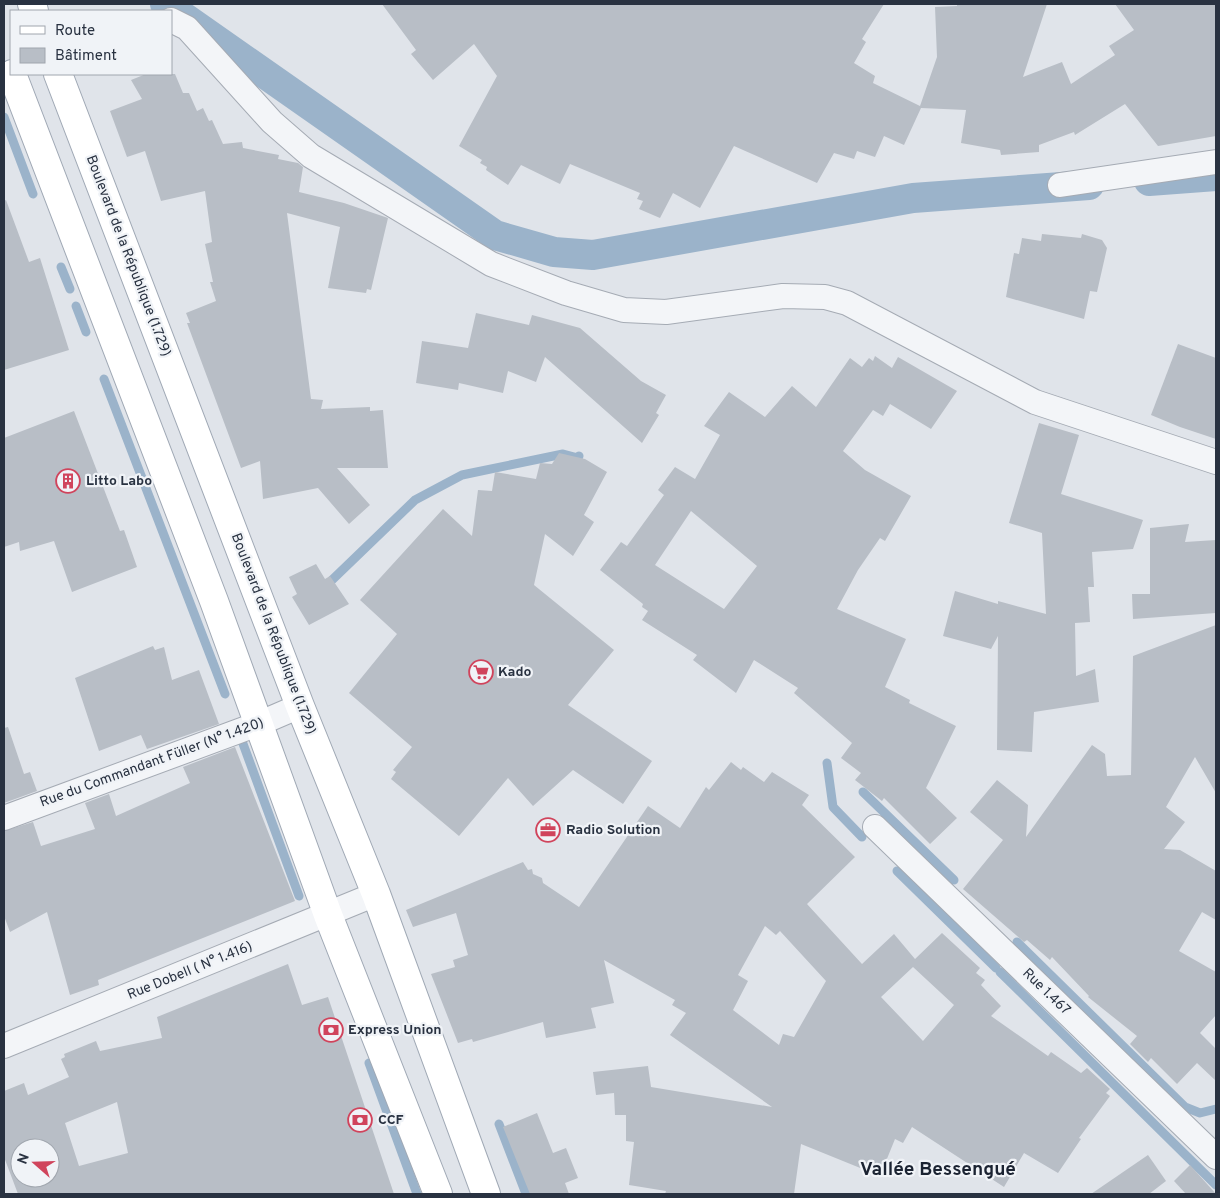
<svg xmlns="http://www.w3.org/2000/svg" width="1220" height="1198" font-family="Overpass,sans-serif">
<rect width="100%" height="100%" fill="#e0e4ea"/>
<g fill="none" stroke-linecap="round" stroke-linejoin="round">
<g stroke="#9bb3ca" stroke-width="9">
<polyline points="4,117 33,194"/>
<polyline points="61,267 70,289"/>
<polyline points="76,306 86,332"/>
<polyline points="104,379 225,694"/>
<polyline points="332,580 415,500 462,475 563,454 578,458 579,456"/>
<polyline points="242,741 299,896"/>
<polyline points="827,763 833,807 862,837"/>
<polyline points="863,792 954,880"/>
<polyline points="897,871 996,968"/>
<polyline points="1017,942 1185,1107 1200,1113 1216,1109"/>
<polyline points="1000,972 1216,1185"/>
<polyline points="369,1063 417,1194"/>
<polyline points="499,1124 526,1194"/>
</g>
<g stroke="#9bb3ca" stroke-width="30">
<polyline points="165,4 495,235 554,252 593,255 913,198 1089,185"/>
<polyline points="1149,181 1216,176"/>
</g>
</g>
<g fill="#b8bec6" fill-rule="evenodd">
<polygon points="382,4 884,4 862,39 866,42 854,63 875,76 873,83 920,106 937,57 935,7 957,6 957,4 1047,4 1023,77 1062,62 1071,84 1115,55 1109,46 1134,30 1115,4 1216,4 1216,136 1158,146 1125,104 1075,135 1074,132 1039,145 1039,152 1001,155 1000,150 961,143 966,110 921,108 904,145 884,136 875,157 857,151 854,159 834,153 817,183 734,146 700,208 673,193 660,218 639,209 643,201 637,199 640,193 570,164 560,184 521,165 508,185 486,170 487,167 480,163 482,160 459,146 497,76 474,44 433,80 411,54 416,50"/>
<polygon points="146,74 175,74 183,93 189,93 197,111 203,108 209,121 212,120 223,144 242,142 243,148 279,155 278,159 298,163 303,167 299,192 344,203 388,218 371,290 367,289 366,293 328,288 340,227 287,213 311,399 323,400 321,409 370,407 370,411 383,410 388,468 337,468 370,505 349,524 318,488 263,499 260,461 241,468 187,323 190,323 186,313 216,301 210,282 213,282 205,244 212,242 205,191 161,201 145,151 127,157 110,111 142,99 131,80"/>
<polygon points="6,200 29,262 40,258 69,350 4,370 4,201"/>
<polygon points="1042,234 1081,238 1082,234 1102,240 1107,248 1097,292 1090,291 1084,319 1006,297 1014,253 1019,254 1022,238 1041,241"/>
<polygon points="476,313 529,325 532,315 580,328 641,381 666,395 656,413 659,415 642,443 545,357 536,382 508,371 503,393 459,383 458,390 416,383 422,341 468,348"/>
<polygon points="1178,344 1216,358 1216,439 1180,427 1151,415"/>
<path d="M875,356L892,368L898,357L957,391L931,429L890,404L883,416L873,410L843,451L865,470L911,496L885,541L880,538L858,570L837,609L906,639L885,687L910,700L909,703L956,726L926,788L957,818L930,844L884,798L882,801L855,780L861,773L841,758L852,743L794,693L798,688L754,660L736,693L693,660L697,655L642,620L648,611L642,607L643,604L600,570L621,542L627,546L664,495L658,490L675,467L695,479L720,435L704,426L729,392L765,417L792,386L816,407L850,358L862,367L869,358L873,361ZM691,511L757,566L724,609L655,565Z"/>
<polygon points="74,411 120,531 124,530 137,567 72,592 54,541 20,551 19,542 4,547 4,438"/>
<polygon points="1039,423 1079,435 1061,494 1143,520 1133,549 1092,552 1094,587 1088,587 1090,622 1075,623 1076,676 1095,669 1099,702 1034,712 1032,752 997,750 998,636 991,649 943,636 955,591 998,604 998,601 1046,614 1042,533 1009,523"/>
<polygon points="559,453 585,459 607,472 584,515 594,522 573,556 545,534 534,585 614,650 568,705 652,761 623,804 573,770 533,806 508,778 459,836 391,779 396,772 393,770 412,747 349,693 397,634 360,600 443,509 472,536 478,490 492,491 495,472 536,479 540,463 552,464"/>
<polygon points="1189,524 1185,542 1216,540 1216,613 1133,619 1132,594 1150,594 1150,528"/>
<polygon points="316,564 325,579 330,576 349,604 309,625 292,597 297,594 289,577"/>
<polygon points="1216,625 1216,793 1195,757 1166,807 1185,822 1164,849 1180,850 1216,871 1216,920 1202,912 1179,951 1216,972 1216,1015 1200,1033 1216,1049 1216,1081 1197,1063 1177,1084 1151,1058 1148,1062 1130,1044 1137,1036 1088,997 1089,996 1052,957 1050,960 1027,940 1024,942 963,889 1003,840 970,812 997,780 1028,805 1026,837 1092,745 1105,754 1107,776 1131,775 1133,656"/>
<polygon points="153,646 155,650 164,647 172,680 199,670 219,724 147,749 141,735 99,751 75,678"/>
<polygon points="8,727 24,774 30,772 37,791 4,803 4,728"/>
<polygon points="235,747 295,901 98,980 99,985 70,995 47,912 10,932 4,916 4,831 33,822 41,846 95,829 85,803 109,794 116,816 190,783 183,767"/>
<path d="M731,762L741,770L743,767L764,782L772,772L809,795L802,805L855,857L807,904L862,964L894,934L915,959L942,933L980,968L976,973L985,980L981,985L1001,1006L991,1016L1048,1056L1051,1052L1081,1073L1087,1068L1110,1089L1106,1093L1110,1096L1079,1138L1081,1139L1058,1173L1024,1153L1004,1187L912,1127L903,1143L895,1139L880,1176L801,1144L794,1194H665L666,1191L629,1185L634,1142L626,1141V1115H615L614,1093L596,1095L593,1072L648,1066L651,1087L772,1107L670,1035L686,1013L672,1005L675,1000L604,960L614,1003L591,1008L596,1028L546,1038L543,1022L473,1042L472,1039L458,1043L431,974L455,967L453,960L468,955L456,913L413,927L406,910L523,862L528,870L532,869L533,874L542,878L543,883L579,907L648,806L680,828L706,787L709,790ZM765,926L776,935L780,931L826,981L794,1037L783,1034L779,1045L733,1010L748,981L738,975ZM913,967L954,1005L923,1041L881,997Z"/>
<path d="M288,964L302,1005L328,997L394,1194H18L4,1157V1091L24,1083L28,1095L69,1077L61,1059L65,1057L64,1054L96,1041L100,1051L162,1038L157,1017ZM117,1102L128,1153L79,1166L65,1123ZM20,1148H50V1178H20Z"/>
<polygon points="537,1113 553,1153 566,1148 578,1178 565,1183 569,1194 530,1194 503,1127"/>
<polygon points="1148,1155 1166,1181 1149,1194 1091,1194"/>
<polygon points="1190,1165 1216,1194 1186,1194 1174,1181"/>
</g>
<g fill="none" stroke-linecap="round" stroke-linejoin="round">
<g stroke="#a5abb4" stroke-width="26">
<g id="street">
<polyline points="171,20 187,28 272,122 311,156 491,264 566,293 624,310 666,312 783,296 825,297 847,303 1035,402 1216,462"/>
<polyline points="1060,185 1216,162"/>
<polyline points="4,818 258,724 300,706"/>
<polyline points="875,827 1216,1157"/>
<polyline points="4,1046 376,894"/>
</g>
</g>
<g stroke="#a0a9b5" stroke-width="30">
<g id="primary">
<polyline points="32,4 34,11"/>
<polyline points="12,74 214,601 328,915 438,1194"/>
<polyline points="58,74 300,706 376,894 486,1194"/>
</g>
</g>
<use href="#street" stroke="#f3f5f8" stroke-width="24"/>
<use href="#primary" stroke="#fff" stroke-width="28"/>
</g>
<defs>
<g id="building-ring" transform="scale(1.25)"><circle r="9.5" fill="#f0f3f7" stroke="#d0445c" stroke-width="1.5"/><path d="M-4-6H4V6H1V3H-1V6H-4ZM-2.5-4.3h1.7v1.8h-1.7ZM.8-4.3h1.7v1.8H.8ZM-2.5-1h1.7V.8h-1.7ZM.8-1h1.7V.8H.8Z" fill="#d0445c"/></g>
<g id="supermarket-ring" transform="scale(1.25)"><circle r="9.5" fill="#f0f3f7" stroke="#d0445c" stroke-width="1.5"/><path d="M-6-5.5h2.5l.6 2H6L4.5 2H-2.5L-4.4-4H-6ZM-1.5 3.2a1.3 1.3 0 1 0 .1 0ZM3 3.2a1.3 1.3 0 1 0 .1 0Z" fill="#d0445c"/></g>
<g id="office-ring" transform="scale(1.25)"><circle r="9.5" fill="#f0f3f7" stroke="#d0445c" stroke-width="1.5"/><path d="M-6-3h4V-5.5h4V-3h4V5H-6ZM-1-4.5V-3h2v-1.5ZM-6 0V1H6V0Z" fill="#d0445c"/></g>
<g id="bank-ring" transform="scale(1.25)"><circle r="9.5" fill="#f0f3f7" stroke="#d0445c" stroke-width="1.5"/><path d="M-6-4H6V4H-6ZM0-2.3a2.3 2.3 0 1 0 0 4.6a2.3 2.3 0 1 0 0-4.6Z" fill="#d0445c"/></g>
</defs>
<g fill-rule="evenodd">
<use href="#building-ring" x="68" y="481"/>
<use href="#supermarket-ring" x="481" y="672"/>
<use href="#office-ring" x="548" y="830"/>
<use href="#bank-ring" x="331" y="1030"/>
<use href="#bank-ring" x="360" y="1120"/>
</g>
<g text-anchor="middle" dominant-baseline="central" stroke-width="4.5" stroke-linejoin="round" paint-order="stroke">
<g font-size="14" fill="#293241" stroke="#f0f3f7">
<text transform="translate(128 256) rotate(69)">Boulevard de la République (1.729)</text>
<text transform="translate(273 634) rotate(69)">Boulevard de la République (1.729)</text>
<text transform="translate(152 763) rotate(-20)">Rue du Commandant Füller (N° 1.420)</text>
<text transform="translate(190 971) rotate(-22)">Rue Dobell ( N° 1.416)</text>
<text transform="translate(1046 992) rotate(44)">Rue 1.467</text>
</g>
<g font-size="14" font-weight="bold" fill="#293241" stroke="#f0f3f7" text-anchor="start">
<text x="86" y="481">Litto Labo</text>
<text x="498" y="672">Kado</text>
<text x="566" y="830">Radio Solution</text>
<text x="348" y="1030">Express Union</text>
<text x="378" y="1120">CCF</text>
</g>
<g font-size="19" font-weight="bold" fill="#1b2332" stroke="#f0f3f7">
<text x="938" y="1170">Vallée Bessengué</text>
</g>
</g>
<rect width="1220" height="1198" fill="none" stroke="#293241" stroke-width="10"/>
<rect x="10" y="10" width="162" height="65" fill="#f0f3f7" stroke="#a0a6ae"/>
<rect x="20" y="26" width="25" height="8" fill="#ffffff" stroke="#a0a6ae"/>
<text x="55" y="35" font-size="15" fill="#293241">Route</text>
<rect x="20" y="48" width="25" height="15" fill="#b8bec6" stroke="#a0a6ae"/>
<text x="55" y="60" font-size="15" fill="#293241">Bâtiment</text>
<g transform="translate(35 1163) rotate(290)"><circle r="24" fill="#f0f3f7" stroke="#a0a6ae"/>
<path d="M0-4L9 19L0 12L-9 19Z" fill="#d0445c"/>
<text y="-8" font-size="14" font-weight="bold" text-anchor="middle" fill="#293241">N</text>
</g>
</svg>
